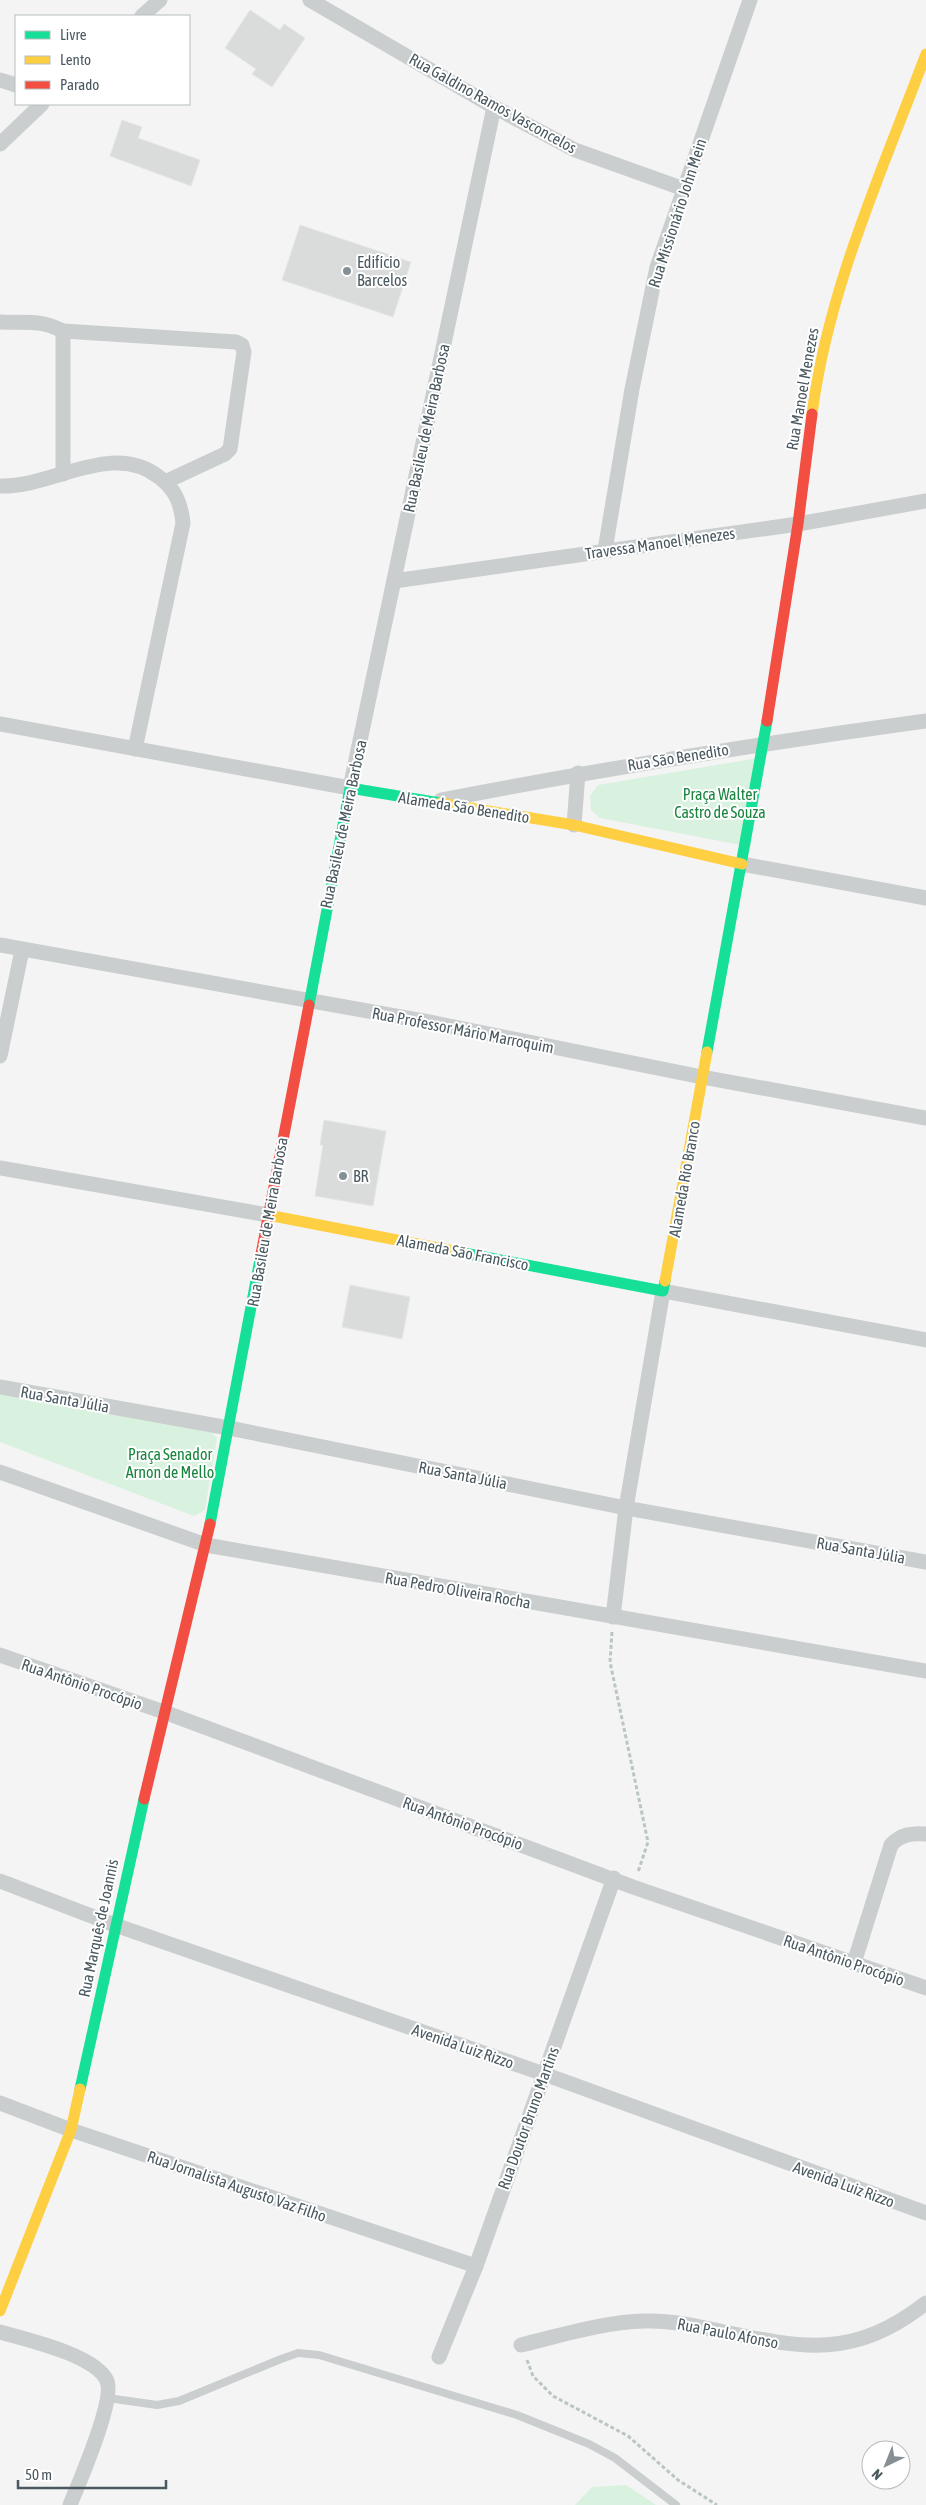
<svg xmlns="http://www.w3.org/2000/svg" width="926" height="2505" font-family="'Asap Condensed',sans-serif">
<rect width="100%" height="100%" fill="#f4f4f4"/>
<g fill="#d9f2df">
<polygon points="758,758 751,847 600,818 591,810 590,796 598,785"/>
<polygon points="0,1386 208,1429 217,1438 205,1510 194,1516 0,1442"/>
<polygon points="626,2485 656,2505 575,2505 592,2487"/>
</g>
<g fill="#dadcdc" stroke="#e5e6e7">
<polygon points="250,10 280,30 284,24 305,38 272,87 252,74 256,69 225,48"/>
<polygon points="122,120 142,127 138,138 200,160 191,186 110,156"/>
<polygon points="300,225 411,262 393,317 282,280"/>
<polygon points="324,1120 386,1131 373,1206 315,1196 323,1145 320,1145"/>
<polygon points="350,1285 410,1297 402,1339 342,1327"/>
</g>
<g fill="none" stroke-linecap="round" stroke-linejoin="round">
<g stroke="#bac6c1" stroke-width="3" stroke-dasharray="4 2.5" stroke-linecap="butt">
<polyline points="612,1632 610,1662 648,1842 638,1872"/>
<polyline points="527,2360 533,2376 553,2396 628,2436 678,2480 717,2505"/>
</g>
<polyline stroke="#cbcecf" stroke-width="8" points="108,2398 157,2405 179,2401 281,2359 298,2353 319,2355 517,2415 589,2444 615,2458 676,2505"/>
<g stroke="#cbcecf" stroke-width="15">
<polyline points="310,0 494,107 575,150 684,189"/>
<polyline points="142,16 160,0"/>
<polyline points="0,80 16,85"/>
<polyline points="0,144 42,104"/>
<path d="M0,322C26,323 39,319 63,331L236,342L242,345L244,352L230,449L225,454L165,482"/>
<polyline points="63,474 63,331"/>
<path d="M0,486C52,488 112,440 159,477C175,489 181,503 183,523L135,749"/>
<polyline points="605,550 632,389 657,267 750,0"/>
<polyline points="394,581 798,524 926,501"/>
<polyline points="0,724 350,788 494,107"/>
<path d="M441,800C602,769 764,743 926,721"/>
<polyline points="574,825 578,773"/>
<polyline points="742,864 926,898"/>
<polyline points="0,945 429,1022 702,1077 926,1118"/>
<polyline points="0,1056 22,950"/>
<polyline points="0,1168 268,1215"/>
<polyline points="0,1387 229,1428 626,1508 926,1562"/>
<polyline points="0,1472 206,1545 926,1671"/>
<polyline points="613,1617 626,1508 663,1291 926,1340"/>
<polyline points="0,1655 164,1712 633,1887 926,1988"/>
<polyline points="0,1881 115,1925 544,2074 926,2213"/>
<path d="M854,1963L891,1845C901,1834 912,1833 926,1834"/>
<polyline points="0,2103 71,2130 476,2266"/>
<path d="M0,2332C25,2339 96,2355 107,2381C115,2400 79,2483 70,2505"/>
<path d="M521,2345C562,2335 603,2322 645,2321C671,2320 695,2326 720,2331C804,2349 854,2359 926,2303"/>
<polyline points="439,2357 476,2266 614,1878"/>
</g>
<g stroke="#16e098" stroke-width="11">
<polyline points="309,1005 350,788 440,803"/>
<polyline points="707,1052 767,721"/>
<polyline points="464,1253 663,1291 665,1281"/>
<polyline points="210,1524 261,1254"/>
<polyline points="80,2089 144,1799"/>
</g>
<g stroke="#ffcf43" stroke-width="11">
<path d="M812,414C828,289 882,171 926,54"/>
<polyline points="440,803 574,825 742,864"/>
<polyline points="268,1215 464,1253"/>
<polyline points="665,1281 707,1052"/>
<polyline points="0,2311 71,2130 80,2089"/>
</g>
<g stroke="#f24e42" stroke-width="11">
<polyline points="767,721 798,524 812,414"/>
<polyline points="261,1254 309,1005"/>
<polyline points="144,1799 210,1524"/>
</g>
</g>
<g fill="#868f94" stroke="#fff" stroke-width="2">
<circle cx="347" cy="271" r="5"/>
<circle cx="343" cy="1176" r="5"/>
</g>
<g text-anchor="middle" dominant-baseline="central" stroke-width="4" stroke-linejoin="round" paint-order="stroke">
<g font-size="16" fill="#4a5960" stroke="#fff">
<text transform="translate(493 103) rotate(29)">Rua Galdino Ramos Vasconcelos</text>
<text transform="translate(677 213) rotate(-72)">Rua Missionário John Mein</text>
<text transform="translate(802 389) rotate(-80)">Rua Manoel Menezes</text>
<text transform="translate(426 428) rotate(-78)">Rua Basileu de Meira Barbosa</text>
<text transform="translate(660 543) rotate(-8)">Travessa Manoel Menezes</text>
<text transform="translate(678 757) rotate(-9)">Rua São Benedito</text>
<text transform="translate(464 807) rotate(9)">Alameda São Benedito</text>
<text transform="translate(343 824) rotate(-78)">Rua Basileu de Meira Barbosa</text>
<text transform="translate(463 1030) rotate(11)">Rua Professor Mário Marroquim</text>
<text transform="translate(684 1179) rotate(-80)">Alameda Rio Branco</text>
<text transform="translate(267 1222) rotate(-80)">Rua Basileu de Meira Barbosa</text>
<text transform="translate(463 1252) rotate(11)">Alameda São Francisco</text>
<text transform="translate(65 1399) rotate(10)">Rua Santa Júlia</text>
<text transform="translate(463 1475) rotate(11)">Rua Santa Júlia</text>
<text transform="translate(861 1550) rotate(10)">Rua Santa Júlia</text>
<text transform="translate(458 1590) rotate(10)">Rua Pedro Oliveira Rocha</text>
<text transform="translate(82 1684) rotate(19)">Rua Antônio Procópio</text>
<text transform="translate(463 1823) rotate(20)">Rua Antônio Procópio</text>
<text transform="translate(98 1928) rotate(-78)">Rua Marquês de Joannis</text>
<text transform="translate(844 1960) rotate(19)">Rua Antônio Procópio</text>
<text transform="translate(463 2046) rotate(19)">Avenida Luiz Rizzo</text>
<text transform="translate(528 2118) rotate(-70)">Rua Doutor Bruno Martins</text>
<text transform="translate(844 2184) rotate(20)">Avenida Luiz Rizzo</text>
<text transform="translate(237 2186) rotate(19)">Rua Jornalista Augusto Vaz Filho</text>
<text transform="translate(728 2333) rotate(11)">Rua Paulo Afonso</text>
</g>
<g font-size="16" fill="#4a5960" stroke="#fff" text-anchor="start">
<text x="357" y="262">Edifício<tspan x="357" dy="18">Barcelos</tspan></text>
<text x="353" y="1176">BR</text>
</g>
<g font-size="16" fill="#18843d" stroke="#fff">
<text x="720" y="794">Praça Walter<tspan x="720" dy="18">Castro de Souza</tspan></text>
<text x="170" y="1454">Praça Senador<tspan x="170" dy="18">Arnon de Mello</tspan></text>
</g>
</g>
<rect x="15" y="15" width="175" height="90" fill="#ffffff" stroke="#b7bdbf"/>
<rect x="25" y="31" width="25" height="8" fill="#16e098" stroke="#b7bdbf"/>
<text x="60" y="40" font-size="15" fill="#4a5960">Livre</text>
<rect x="25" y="56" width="25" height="8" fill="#ffcf43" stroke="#b7bdbf"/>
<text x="60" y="65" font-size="15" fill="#4a5960">Lento</text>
<rect x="25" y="81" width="25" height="8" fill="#f24e42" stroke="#b7bdbf"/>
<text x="60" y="90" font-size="15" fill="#4a5960">Parado</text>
<g transform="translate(886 2465) rotate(223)"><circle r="24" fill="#ffffff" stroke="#b7bdbf"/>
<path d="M0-4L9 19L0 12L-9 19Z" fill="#868f94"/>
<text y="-8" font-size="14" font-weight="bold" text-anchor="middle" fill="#4a5960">N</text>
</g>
<path d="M18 2480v8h148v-8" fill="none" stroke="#4a5960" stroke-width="2.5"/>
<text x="25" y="2480" font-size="15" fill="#4a5960" stroke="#ffffff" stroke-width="4" paint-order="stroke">50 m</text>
</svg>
